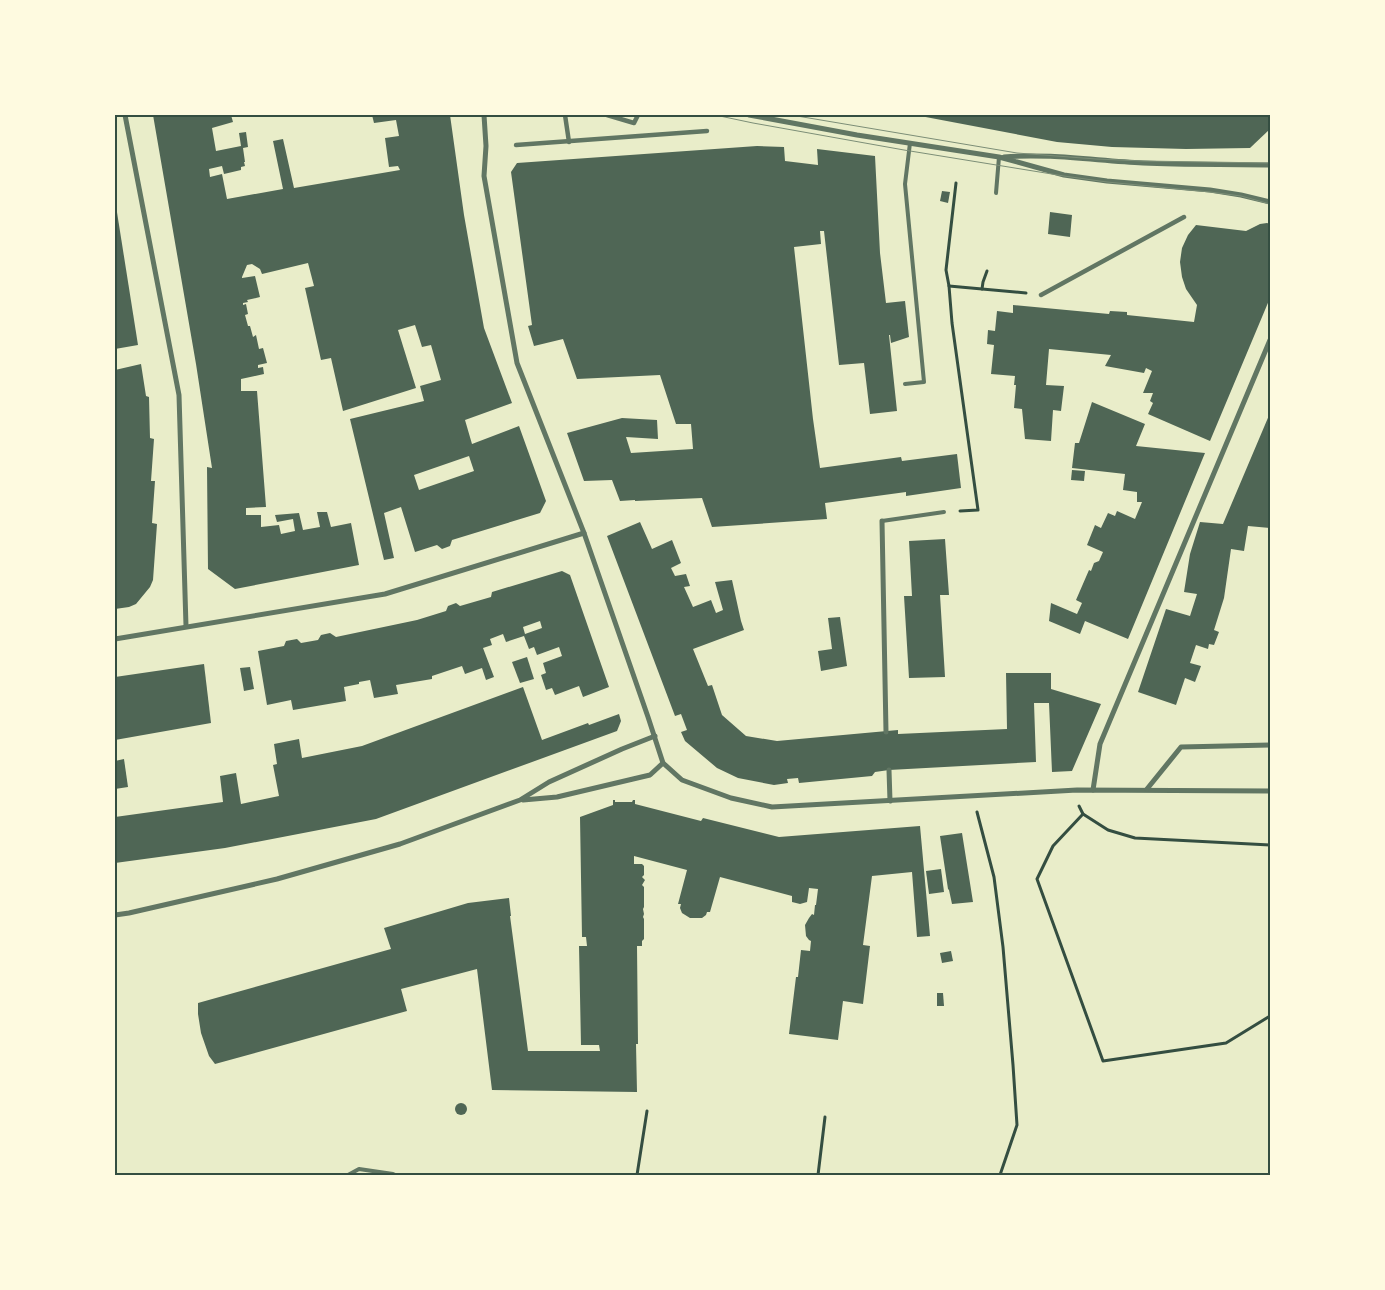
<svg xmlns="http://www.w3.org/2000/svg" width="1385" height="1290" font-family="Montserrat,sans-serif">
<rect width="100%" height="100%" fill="#e9edc9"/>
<g fill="#4f6655" fill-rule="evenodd">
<path d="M153,115H231L233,122L212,128L216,151L241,146L239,133L246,132L248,147L243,148L245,162H244L245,166L241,167V170L224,174L222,166L209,169L210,177L222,174L227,199L283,189L273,141L283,139L294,188L400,170L398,166L389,167L385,138L399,136L396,120L374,123L372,115H450L464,215L484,328L512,403L465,420L472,444L519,426L546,501L540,513L452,540L450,546L442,549L437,545L415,552L401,507L384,513L394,558L384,560L350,419L424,401L420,386L441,380L431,345L422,347L415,325L398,330L416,388L343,411L331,358L321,360L305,288L314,286L308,263L262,274L260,269L252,264L247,265L242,277V278L255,276L260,297L247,300L248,302L243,303V305L246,304L248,314L245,315L248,326H250L253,337L256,335L259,349L263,348L267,363L258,365V368L263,367L264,374L241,379V391H257L266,507L246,508V515H261V527L279,525L281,534L295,531L293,519L277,522L275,515L299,513L303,530L320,527L317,512H327L331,527L351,523L359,565L235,589L208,569L207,467L212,468L196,364ZM469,456L474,471L419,490L414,475Z"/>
<polygon points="915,115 1270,115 1270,129 1250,148 1186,149 1112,147 1057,142"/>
<polygon points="757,146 784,147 785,161 818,165 817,149 875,156 880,253 886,303 905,301 909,337 891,343 890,335 889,335 897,411 870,414 864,363 839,365 824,231 820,231 821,244 794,247 813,419 820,468 901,457 902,461 957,454 961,488 906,496 906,492 825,503 827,519 712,527 702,498 635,501 635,500 620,501 612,480 584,481 567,433 622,418 657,420 658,439 626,437 631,453 693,449 691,424 676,424 660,375 577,379 563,339 534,346 528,326 532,325 511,172 517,163"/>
<polygon points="942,191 950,192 948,203 940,201"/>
<polygon points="115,206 116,206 138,345 115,349"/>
<polygon points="1050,212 1072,215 1070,237 1048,234"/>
<polygon points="1267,223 1270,224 1270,298 1210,441 1148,414 1153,403 1150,401 1153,393 1143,393 1152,371 1146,368 1144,373 1105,366 1111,355 1049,349 1046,385 1064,386 1061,411 1053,410 1051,441 1025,439 1022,409 1014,408 1016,385 1014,385 1015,376 991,374 994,345 987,344 988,330 995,331 997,311 1013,313 1013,305 1109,314 1110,311 1127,312 1127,315 1194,322 1197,305 1186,289 1182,277 1180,262 1182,248 1188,235 1196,225 1246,231 1260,224"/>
<polygon points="141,364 146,396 149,397 150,438 154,439 151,481 155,481 152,523 157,524 153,580 150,587 136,604 129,607 115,609 115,370"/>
<polygon points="1092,402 1145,424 1136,446 1205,453 1128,639 1085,621 1080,634 1049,621 1051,603 1077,614 1082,603 1076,600 1089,570 1091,571 1094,563 1099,561 1103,552 1087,545 1095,525 1101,528 1108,513 1115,516 1117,511 1135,519 1142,502 1137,502 1137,492 1123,490 1125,474 1072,468 1075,443 1079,443"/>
<polygon points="1270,413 1270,528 1248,526 1244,551 1231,549 1224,598 1214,630 1219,632 1214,645 1209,644 1208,649 1196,645 1190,663 1201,666 1195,682 1185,678 1176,705 1138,692 1166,609 1190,616 1197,594 1184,592 1190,554 1200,522 1223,524"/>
<polygon points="1072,470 1085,471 1084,481 1071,480"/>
<polygon points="640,522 652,549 672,540 681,563 671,568 675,576 686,574 690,586 684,587 693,607 711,600 716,613 723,610 715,582 732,580 741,621 744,630 693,649 708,686 712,685 722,715 746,736 777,741 898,730 898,734 1007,729 1006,673 1051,673 1051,689 1101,704 1072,771 1052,772 1049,703 1034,703 1036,762 889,770 875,772 872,776 799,783 798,778 787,779 788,783 774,785 738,778 717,768 685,741 681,732 687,730 681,714 675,716 607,536"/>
<polygon points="945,539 949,595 940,595 945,677 909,678 904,596 912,596 909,541"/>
<path d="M562,571L570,575L609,687L583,697L579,686L555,695L552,688L546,690L541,675L546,673L543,663L562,656L559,647L537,655L534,647L529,649L524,636L506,642L503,634L490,639L492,645L483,648L494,677L486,680L482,668L465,674L462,666L432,676V679L396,685L398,694L374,698L370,680L359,682V684L344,687L346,701L293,710L291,700L267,705L258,651L284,646L286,641L297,639L301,643L318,640L321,635L330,633L336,637L417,620L446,611L448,606L456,603L460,606L491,597L492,592ZM540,621L542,628L525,634L523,627Z"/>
<polygon points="840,617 847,666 821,671 818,651 832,649 828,618"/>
<polygon points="527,657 534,679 520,683 512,662"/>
<polygon points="204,664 211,723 115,740 115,677"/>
<polygon points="250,667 254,689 244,691 240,668"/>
<polygon points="523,687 542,740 588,723 589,725 619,714 621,721 617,731 376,819 225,848 115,863 115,817 223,802 220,776 236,773 241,804 279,796 273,765 277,764 274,744 299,739 302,758 362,746"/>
<polygon points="124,759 128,787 115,789 115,761"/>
<polygon points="613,800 615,800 615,802 632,802 633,800 635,800 635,804 701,821 703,818 779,837 920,826 930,936 917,937 912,872 872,876 863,945 870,946 863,1004 843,1001 838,1040 789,1034 796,977 798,977 801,950 810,951 811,941 809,940 806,936 805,925 809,918 812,914 814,915 815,905 816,905 818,889 809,888 807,902 800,904 792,902 792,896 720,877 710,912 707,912 706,915 702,918 690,918 682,913 680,908 681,904 678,904 687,870 634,856 634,864 642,864 644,866 644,875 642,877 645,880 642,885 644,887 644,907 643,909 644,914 643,917 644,919 644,939 642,941 642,946 637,946 638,1044 636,1044 637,1092 492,1090 477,969 401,989 407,1011 215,1064 209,1056 201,1033 198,1014 198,1003 391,949 384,928 468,903 509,898 511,916 510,916 528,1051 600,1051 599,1045 581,1045 579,946 587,946 586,937 582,937 580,817 613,805"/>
<polygon points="962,833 973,902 952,904 949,890 948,889 940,836"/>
<polygon points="941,869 944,892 929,894 926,871"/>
<polygon points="951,951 953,961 942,963 940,953"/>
<polygon points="937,993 943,993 944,1006 937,1006"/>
<circle cx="461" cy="1109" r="6"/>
</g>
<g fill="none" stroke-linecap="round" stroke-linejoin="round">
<g stroke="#344e41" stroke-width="3">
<polyline points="956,183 946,270 949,286 952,323 978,510 960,511"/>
<polyline points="949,286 1026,293"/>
<polyline points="982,289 983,282 987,271"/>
<polyline points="1079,806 1083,814 1108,830 1135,838 1270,845"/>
<polyline points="977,812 994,877 1003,947 1013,1065 1017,1125 1000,1175"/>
<polyline points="1083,814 1053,846 1037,879 1103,1061 1226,1043 1270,1016"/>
<polyline points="637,1175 647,1111"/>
<polyline points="818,1175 825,1117"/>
</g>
<g stroke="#617663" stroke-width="4">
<polyline points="996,193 999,157"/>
<polyline points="905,384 924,382 905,184 910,143"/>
<polyline points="882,521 944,512"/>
<polyline points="348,1175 359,1169 393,1174 395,1175"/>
</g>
<g stroke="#617663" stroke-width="4.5">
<polyline points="565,115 569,142"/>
<polyline points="607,115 634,123 638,115"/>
<polyline points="516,145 707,131"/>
<polyline points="1041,295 1184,217"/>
</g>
<g stroke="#617663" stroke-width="5">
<polyline points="125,115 179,395 186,626"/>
<polyline points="484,115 486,146 484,176 517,363 584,533 648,717 663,763 682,780 731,798 772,807 1077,790 1270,791"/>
<polyline points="749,115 857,135 999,157 1064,175 1107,181 1210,190 1241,195 1270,202"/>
<path d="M1004,157C1049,153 1098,161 1143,163C1185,165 1228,164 1270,165"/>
<polyline points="882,521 886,732"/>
<polyline points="115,639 385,594 584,533"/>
<polyline points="889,770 890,801"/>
<polyline points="1147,789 1181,747 1270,745"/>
<polyline points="1093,790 1100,744 1270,340"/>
<polyline points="523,800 557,797 633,779 650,775 663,763"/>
<polyline points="115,915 129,913 277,879 400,844 520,800 549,782 622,749 655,736"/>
</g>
<g stroke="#7c8e77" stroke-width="1">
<polyline points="715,115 753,123 904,150 1064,176 1107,182 1210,192 1241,196 1270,204"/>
<polyline points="791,115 1017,153 1096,159 1143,161 1270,163"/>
</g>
</g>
<rect width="1385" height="1290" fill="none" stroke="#fefae0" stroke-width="232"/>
<rect x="116" y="116" width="1153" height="1058" fill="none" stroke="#344e41" stroke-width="2"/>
</svg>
